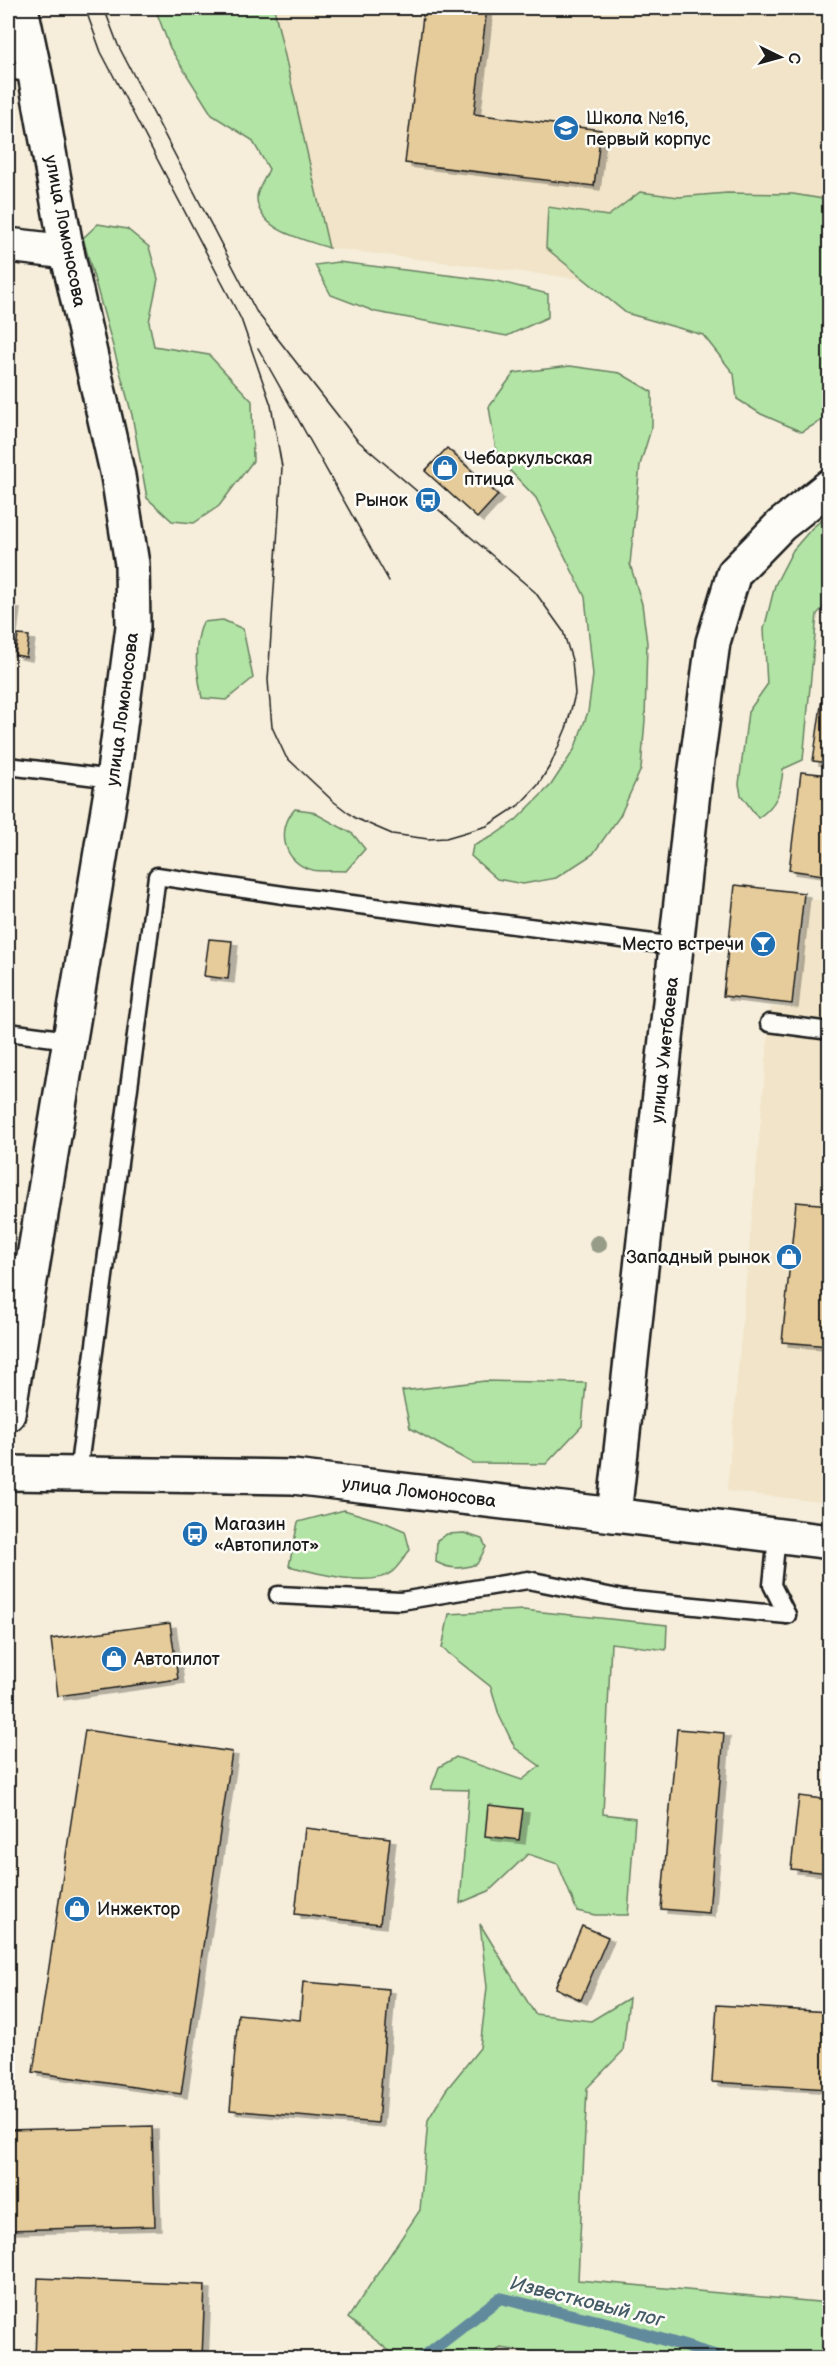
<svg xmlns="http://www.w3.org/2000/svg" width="837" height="2366" font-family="'Balsamiq Sans',sans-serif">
<defs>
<filter id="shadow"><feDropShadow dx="6" dy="4" stdDeviation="0" flood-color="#0004"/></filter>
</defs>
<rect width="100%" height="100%" fill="#f6eedb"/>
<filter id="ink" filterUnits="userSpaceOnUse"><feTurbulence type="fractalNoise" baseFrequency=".0167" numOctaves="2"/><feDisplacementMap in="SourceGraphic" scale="12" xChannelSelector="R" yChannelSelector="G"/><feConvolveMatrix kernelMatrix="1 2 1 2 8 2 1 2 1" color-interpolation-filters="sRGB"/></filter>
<g filter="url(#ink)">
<g fill="#f1e4c8">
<polygon points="274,8 829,8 829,310 329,248"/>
<polygon points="808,899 829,901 829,1503 727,1491 771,1007 795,1008"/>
</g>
<g fill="#b2e4a5" stroke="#678060" stroke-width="1.5">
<path d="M155,8H274L329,248C304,239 256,231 257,196C258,188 266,177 269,169L252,140L212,115L170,48Z"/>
<polygon points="640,192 679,197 727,193 793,194 829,200 829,416 802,432 761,414 737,399 734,374 703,335 626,313 546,248 548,207 608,216"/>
<polygon points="98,224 127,229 149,247 158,279 149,322 154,346 209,355 252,401 253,461 219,506 194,523 172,521 147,498 132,415 83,238"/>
<polygon points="338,262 497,281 548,294 548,317 507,336 376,312 331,295 315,265"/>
<polygon points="570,366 620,373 652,392 652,426 640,465 630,564 642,604 647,643 645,720 641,769 620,816 593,854 556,878 523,884 497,879 471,856 473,846 493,836 516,820 551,785 574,750 588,712 593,675 585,597 536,498 497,457 489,407 514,373"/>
<path d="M829,514V602L817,614L803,760L783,769C781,792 777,805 758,818L741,795L739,784L748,712L767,685L764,629L775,585L793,550L812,528Z"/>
<path d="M223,620L243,629L253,678L226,700L202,698C197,671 192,649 203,622Z"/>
<path d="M295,809L311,811L353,834L365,849L346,871C335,870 322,872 312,870C283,863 276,829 295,809Z"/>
<polygon points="485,1381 586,1383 582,1426 546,1464 472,1463 410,1428 402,1391"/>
<path d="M344,1510L384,1522L405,1531L410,1550C404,1557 399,1566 392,1572C371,1589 313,1572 289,1566L298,1522Z"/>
<path d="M464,1533L482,1539L486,1547L477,1564C461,1569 451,1570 436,1562L437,1540L447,1534Z"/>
<polygon points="523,1610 667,1625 666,1650 611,1643 603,1814 635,1818 628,1915 595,1915 577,1911 558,1864 528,1854 489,1891 460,1903 469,1790 431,1789 439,1767 456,1757 522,1780 540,1766 515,1748 499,1715 491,1687 442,1648 449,1614"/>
<polygon points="480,1924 535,2014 591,2021 629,1998 623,2051 587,2088 578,2280 829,2303 829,2358 566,2358 501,2348 484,2358 398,2358 348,2318 420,2210 428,2120 446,2090 480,2048 487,1987"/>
</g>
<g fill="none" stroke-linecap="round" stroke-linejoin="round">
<polyline stroke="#628a9d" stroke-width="12" points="422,2358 500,2298 611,2324 724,2358"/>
</g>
<g fill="#e6cc9b" stroke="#1c1c1c" stroke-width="1.5" filter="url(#shadow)">
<polygon points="424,8 487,8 474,114 601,130 594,186 405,163"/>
<polygon points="447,448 498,495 477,518 425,471"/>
<polygon points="8,604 14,605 8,653"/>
<polygon points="18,635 29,636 26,657 15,655"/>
<polygon points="830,643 830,763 813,761"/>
<polygon points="801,772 830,775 830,876 789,870"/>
<polygon points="735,885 804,893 792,1004 723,996"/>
<polygon points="209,939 232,941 228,979 204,976"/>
<polygon points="830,1133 830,1178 825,1177"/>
<polygon points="796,1202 830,1205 830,1346 782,1342"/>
<polygon points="170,1623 178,1679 58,1696 51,1639"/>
<polygon points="677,1729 724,1733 709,1913 661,1909"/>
<polygon points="85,1730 232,1752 181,2094 33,2072"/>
<polygon points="799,1796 830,1800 830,1873 791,1869"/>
<polygon points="488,1805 523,1809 519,1840 485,1836"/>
<polygon points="305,1828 390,1838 380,1924 295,1914"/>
<polygon points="582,1926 608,1937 581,2000 555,1988"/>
<polygon points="303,1982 389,1989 378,2123 230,2110 238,2014 300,2020"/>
<polygon points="717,2005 830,2012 830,2089 712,2082"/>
<polygon points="152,2126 155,2226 8,2230 8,2130"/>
<polygon points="38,2278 205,2285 202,2358 35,2358"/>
</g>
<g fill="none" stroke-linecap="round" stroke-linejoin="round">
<g stroke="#1c1c1c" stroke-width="21">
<g id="service">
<polyline points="8,70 35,74"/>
<polyline points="8,766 113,779"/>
<polyline points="769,1023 830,1031"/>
<polyline points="8,1032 69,1040"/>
<polyline points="8,1263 32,1266"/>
<polyline points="78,1473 157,876 290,896 676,946"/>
<polyline points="777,1536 772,1585 787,1615"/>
<polyline points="278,1595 401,1601 528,1580 623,1599 787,1615"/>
</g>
</g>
<g stroke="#1c1c1c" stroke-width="38">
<polyline id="minor" points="8,245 67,252"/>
</g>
<g stroke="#1c1c1c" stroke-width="38">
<g id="tertiary">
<path id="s1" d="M8,1414L113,779L133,627L132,564L118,476L67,252L35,74L21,8"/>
<path id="s2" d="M8,1473L293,1477L614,1515"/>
</g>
</g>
<g stroke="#1c1c1c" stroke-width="38">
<polyline id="primary" points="830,486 781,525 734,573 713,642 694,783 614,1515 830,1542"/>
</g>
<use href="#service" stroke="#fdfcf7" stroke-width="16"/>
<use href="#minor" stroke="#fdfcf7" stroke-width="33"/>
<use href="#tertiary" stroke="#fdfcf7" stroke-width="33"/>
<use href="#primary" stroke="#fdfcf7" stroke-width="33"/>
<g stroke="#1c1c1c" stroke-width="1.5">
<polyline points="85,8 101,52 241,319 271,405 282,467 268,680 272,727 286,757 333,801 355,818 392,834 428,839 446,838 487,826 519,805 538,785 551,764 567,726 575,694 572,660 563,631 535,592 357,440 256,311 118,45 104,8"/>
<polyline points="258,348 389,581"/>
</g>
</g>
<circle fill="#979c88" cx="598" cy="1244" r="9"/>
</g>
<defs>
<g id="school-disc" transform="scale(1.35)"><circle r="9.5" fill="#1f6fb2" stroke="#fdfcf7"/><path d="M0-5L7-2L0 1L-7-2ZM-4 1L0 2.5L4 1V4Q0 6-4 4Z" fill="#fff"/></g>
<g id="shop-disc" transform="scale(1.35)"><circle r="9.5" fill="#1f6fb2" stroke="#fdfcf7"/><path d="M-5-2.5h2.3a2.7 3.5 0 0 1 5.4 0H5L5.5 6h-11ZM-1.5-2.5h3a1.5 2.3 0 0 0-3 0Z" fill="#fff"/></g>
<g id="bus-disc" transform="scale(1.35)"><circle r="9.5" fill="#1f6fb2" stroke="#fdfcf7"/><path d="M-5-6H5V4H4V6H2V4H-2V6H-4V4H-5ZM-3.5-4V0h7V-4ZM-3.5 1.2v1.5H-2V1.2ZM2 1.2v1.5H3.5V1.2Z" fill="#fff"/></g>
<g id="bar-disc" transform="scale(1.35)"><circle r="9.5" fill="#1f6fb2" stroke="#fdfcf7"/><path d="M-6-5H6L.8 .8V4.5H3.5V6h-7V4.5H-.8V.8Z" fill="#fff"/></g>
</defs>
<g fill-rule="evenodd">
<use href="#school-disc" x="566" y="128"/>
<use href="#shop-disc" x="445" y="468"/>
<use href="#bus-disc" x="428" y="500"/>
<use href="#bar-disc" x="763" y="944"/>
<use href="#shop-disc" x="789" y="1257"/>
<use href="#bus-disc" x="195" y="1534"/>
<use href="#shop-disc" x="114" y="1659"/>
<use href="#shop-disc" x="77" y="1909"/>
</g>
<g text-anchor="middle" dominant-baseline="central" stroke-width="5" stroke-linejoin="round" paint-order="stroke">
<g font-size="18" fill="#1c1c1c" stroke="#fdfcf7" text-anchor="start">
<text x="586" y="118">Школа №16,<tspan x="586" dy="21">первый корпус</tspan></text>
<text x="464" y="458">Чебаркульская<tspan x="464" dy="21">птица</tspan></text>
<text x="408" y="500" text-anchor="end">Рынок</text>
<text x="744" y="944" text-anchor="end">Место встречи</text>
<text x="770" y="1257" text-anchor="end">Западный рынок</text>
<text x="214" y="1524">Магазин<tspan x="214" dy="21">«Автопилот»</tspan></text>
<text x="134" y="1659">Автопилот</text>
<text x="97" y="1909">Инжектор</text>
</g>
<g font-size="18" fill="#1c1c1c" stroke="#fdfcf7">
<text transform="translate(65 231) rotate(79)">улица Ломоносова</text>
<text stroke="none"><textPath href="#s1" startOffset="714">улица Ломоносова</textPath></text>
<text transform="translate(665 1050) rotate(-84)">улица Уметбаева</text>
<text stroke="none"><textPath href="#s2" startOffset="412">улица Ломоносова</textPath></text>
</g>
<g font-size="20" font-style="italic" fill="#455c67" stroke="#fdfcf7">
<text transform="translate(587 2302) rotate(14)">Известковый лог</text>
</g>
</g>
<rect width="837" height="2366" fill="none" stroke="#fdfcf7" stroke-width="30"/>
<rect x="15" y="15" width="807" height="2336" fill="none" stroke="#1c1c1c" stroke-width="2" filter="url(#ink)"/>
<g transform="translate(780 57) rotate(95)" stroke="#fdfcf7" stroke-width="4.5" paint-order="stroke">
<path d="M0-4.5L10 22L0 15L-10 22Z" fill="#1c1c1c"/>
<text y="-9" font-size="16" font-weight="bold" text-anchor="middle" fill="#1c1c1c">С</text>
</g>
</svg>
